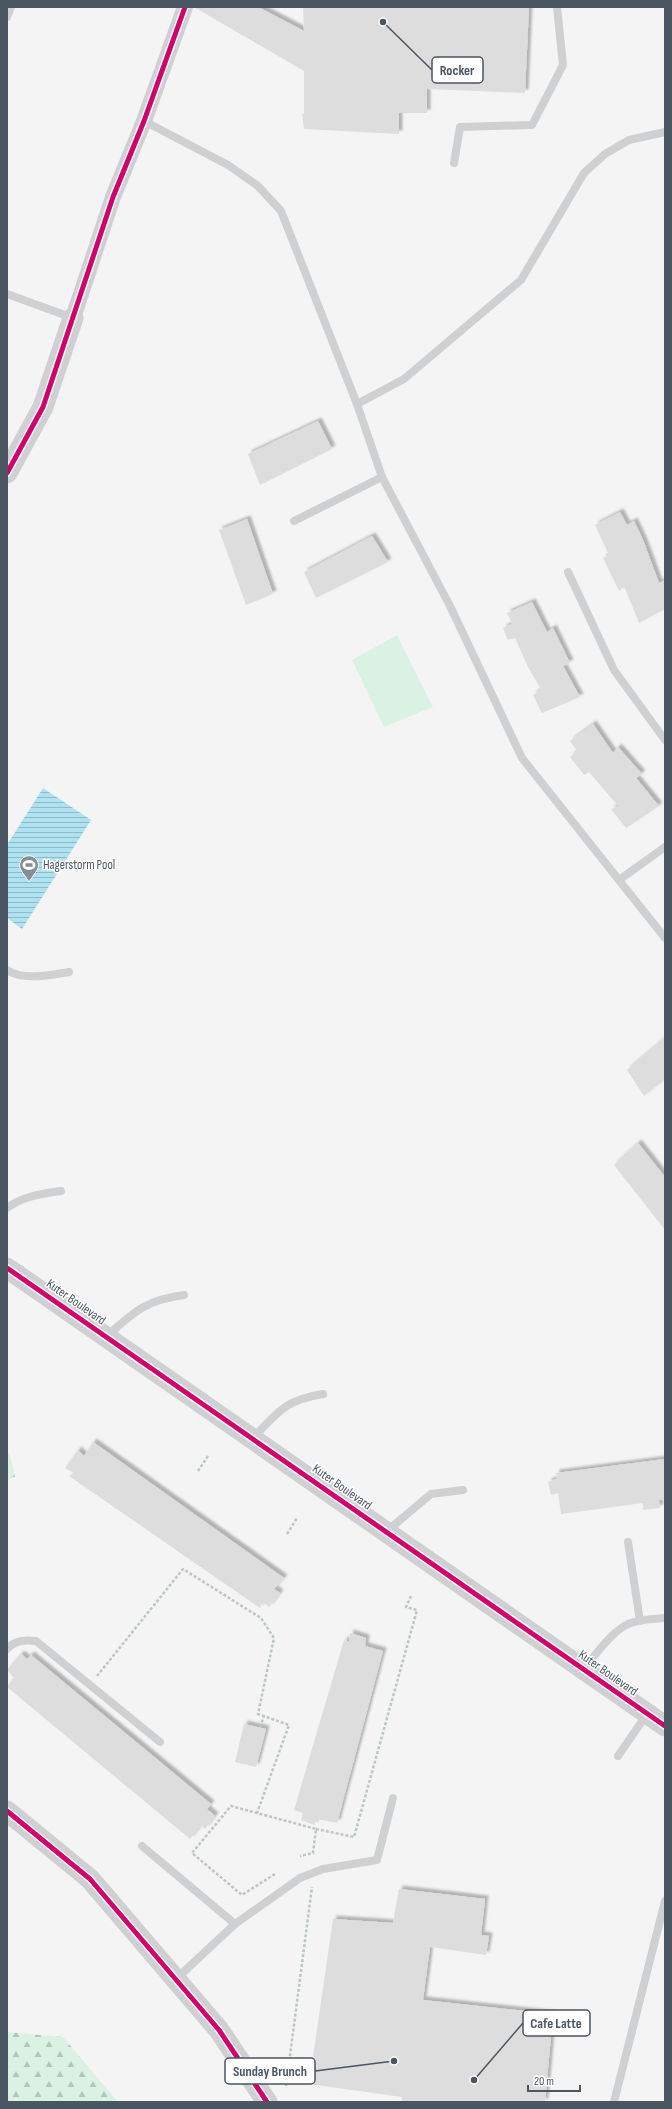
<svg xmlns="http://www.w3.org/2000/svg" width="672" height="2109" font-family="'Sofia Sans Condensed',sans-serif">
<defs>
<pattern id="forest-firs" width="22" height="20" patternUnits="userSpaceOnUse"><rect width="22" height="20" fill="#d9f2e3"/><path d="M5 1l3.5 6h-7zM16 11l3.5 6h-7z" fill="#b2c7bb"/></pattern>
<pattern id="water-rules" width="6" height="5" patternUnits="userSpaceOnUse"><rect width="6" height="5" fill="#aee2f0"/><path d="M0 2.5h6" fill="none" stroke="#90bac6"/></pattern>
<filter id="shadow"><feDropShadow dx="3.5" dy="-3.5" stdDeviation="1" flood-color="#0004"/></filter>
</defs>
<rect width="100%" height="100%" fill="#f4f4f4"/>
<g fill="url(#forest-firs)">
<polygon points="7,1452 10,1455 15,1477 7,1480"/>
<polygon points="7,2032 63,2037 118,2102 7,2102"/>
</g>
<polygon fill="#d9f2e3" points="397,635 433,707 384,727 352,660"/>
<polygon fill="url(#water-rules)" points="43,788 91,820 22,929 7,918 7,845"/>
<g fill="#ddddde" filter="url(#shadow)">
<polygon points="194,7 258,7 304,31 303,7 529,7 525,93 427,89 427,113 399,113 399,134 304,129 302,114 304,114 304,71"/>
<polygon points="318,421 332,449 260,485 248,454"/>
<polygon points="620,512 627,525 634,521 643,540 659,583 665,580 665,609 639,623 624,586 619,591 603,558 609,555 595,525"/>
<polygon points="247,519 273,594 246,605 219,530"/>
<polygon points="372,536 388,562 316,598 304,572"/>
<polygon points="532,602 547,632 553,628 570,663 563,666 580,697 542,713 533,695 541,689 528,667 515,638 508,640 503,628 512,624 507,613"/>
<polygon points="593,724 613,753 618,747 642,774 636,778 659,806 626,828 611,809 618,806 589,772 584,775 570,757 577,751 570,741"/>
<polygon points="665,1038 665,1079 644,1096 627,1070"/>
<polygon points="638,1143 665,1177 665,1230 614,1165"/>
<polygon points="93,1442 284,1578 274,1589 280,1593 269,1607 262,1602 260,1608 69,1476 74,1473 65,1468 78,1450 84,1456"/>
<polygon points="665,1459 665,1499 659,1500 660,1508 643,1510 643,1503 561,1514 558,1493 551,1495 548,1482 556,1479 556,1473"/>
<polygon points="350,1633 366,1638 365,1646 383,1651 337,1823 317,1819 314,1825 301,1820 303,1813 294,1810 344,1640 349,1642"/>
<polygon points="21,1654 27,1659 31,1655 211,1804 207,1809 215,1816 205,1829 201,1825 190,1839 7,1687 14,1678 7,1670"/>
<polygon points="244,1724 266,1729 256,1767 235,1762"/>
<polygon points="399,1889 485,1899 481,1935 489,1936 486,1955 430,1947 423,2000 553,2014 545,2102 402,2102 402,2097 309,2084 333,1919 393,1923"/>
</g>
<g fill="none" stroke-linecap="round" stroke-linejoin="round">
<g stroke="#bcc7c4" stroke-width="2.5" stroke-dasharray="3 2" stroke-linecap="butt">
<polyline points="198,1471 208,1456"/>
<polyline points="287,1534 297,1518"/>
<polyline points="97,1676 183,1569 261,1618 274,1638 258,1714 289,1725 257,1813"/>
<polyline points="260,1727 264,1716"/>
<polyline points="316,1829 354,1837 417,1610 406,1607 411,1596"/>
<polyline points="275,1874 242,1895 192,1853 231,1806 316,1829 313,1853 300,1856"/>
<polyline points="286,2086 312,1887"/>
</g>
<g stroke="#ced0d2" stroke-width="8">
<polyline points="7,17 11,7"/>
<polyline points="144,121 228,165 258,186 281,211 357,404 382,477 450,606 522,758 665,938"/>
<polyline points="454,163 460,127 532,125 563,65 557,7"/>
<polyline points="7,294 73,318"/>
<polyline points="357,404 404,379 521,280 584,173 605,154 629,140 665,132"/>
<polyline points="294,521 382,477"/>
<polyline points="568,572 614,670 665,740"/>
<polyline points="619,880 665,847"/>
<path d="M7,970C23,981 50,975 69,972"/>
<path d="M7,1208C23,1196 41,1194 61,1191"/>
<path d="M107,1336C135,1311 146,1300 184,1295"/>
<path d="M253,1438C278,1412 285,1400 323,1394"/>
<polyline points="387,1531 431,1494 463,1490"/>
<polyline points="628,1542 640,1621"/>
<path d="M7,1649C15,1640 25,1640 36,1641L160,1742"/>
<path d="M584,1668C597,1654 610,1633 628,1624C640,1619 653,1619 665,1618"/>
<polyline points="618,1756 647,1714"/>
<polyline points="142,1846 235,1924"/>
<polyline points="176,1979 235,1924 300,1878 323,1869 377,1860 393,1798"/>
<polyline points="614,2102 665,1901"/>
</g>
<polyline stroke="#ced0d2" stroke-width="16" points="73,318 113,197 144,121 185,7"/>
<g stroke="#ced0d2" stroke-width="21">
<polyline points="7,473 43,407 73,318"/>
<polyline points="7,1268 665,1726"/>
<polyline points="7,1811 90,1879 219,2030 267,2102"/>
</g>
<g stroke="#fff" stroke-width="8">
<g id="cycleway">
<polyline points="7,473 43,407 113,197 144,121 185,7"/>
<polyline points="7,1268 665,1726"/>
<polyline points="7,1811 90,1879 219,2030 267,2102"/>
</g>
</g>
<use href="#cycleway" stroke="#d6006c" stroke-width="5"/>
</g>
<defs>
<g id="stadium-pin" transform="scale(1)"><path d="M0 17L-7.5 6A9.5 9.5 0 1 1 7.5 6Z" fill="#868d94" stroke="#fff"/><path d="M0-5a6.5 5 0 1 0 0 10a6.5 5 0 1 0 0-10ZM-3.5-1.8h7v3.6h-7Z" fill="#fff"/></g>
</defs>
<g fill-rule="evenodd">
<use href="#stadium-pin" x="29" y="865"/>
</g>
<g text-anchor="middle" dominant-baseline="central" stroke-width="3" stroke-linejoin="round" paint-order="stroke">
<g font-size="13" fill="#4a5661" stroke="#fff" text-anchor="start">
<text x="43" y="865">Hagerstorm Pool</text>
</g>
<g font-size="13" fill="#4a5661" stroke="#fff">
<text transform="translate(76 1302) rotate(35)">Kuter Boulevard</text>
<text transform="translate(342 1487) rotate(35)">Kuter Boulevard</text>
<text transform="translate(608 1673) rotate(35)">Kuter Boulevard</text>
</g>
</g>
<path fill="none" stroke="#4a5661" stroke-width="1.5" d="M383 22L432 70M474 2080L523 2023M394 2061L315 2071"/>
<g fill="#4a5661" stroke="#fff" stroke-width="1.5">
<circle cx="383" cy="22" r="4"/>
<circle cx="474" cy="2080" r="4"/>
<circle cx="394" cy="2061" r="4"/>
</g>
<g fill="#fff" stroke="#4a5661" stroke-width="1.5">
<rect x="432" y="57" width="51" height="26" rx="4"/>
<rect x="523" y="2010" width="67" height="26" rx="4"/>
<rect x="225" y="2058" width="90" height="26" rx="4"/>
</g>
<g font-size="14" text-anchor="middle" font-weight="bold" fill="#4a5661">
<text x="457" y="75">Rocker</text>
<text x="556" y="2028">Cafe Latte</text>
<text x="270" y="2076">Sunday Brunch</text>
</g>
<rect width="672" height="2109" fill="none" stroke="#4a5661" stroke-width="16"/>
<path d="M528 2085v6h52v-6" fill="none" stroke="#4a5661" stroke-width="2"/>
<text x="534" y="2085" font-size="12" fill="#4a5661" stroke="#ffffff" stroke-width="3" paint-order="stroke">20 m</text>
</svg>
